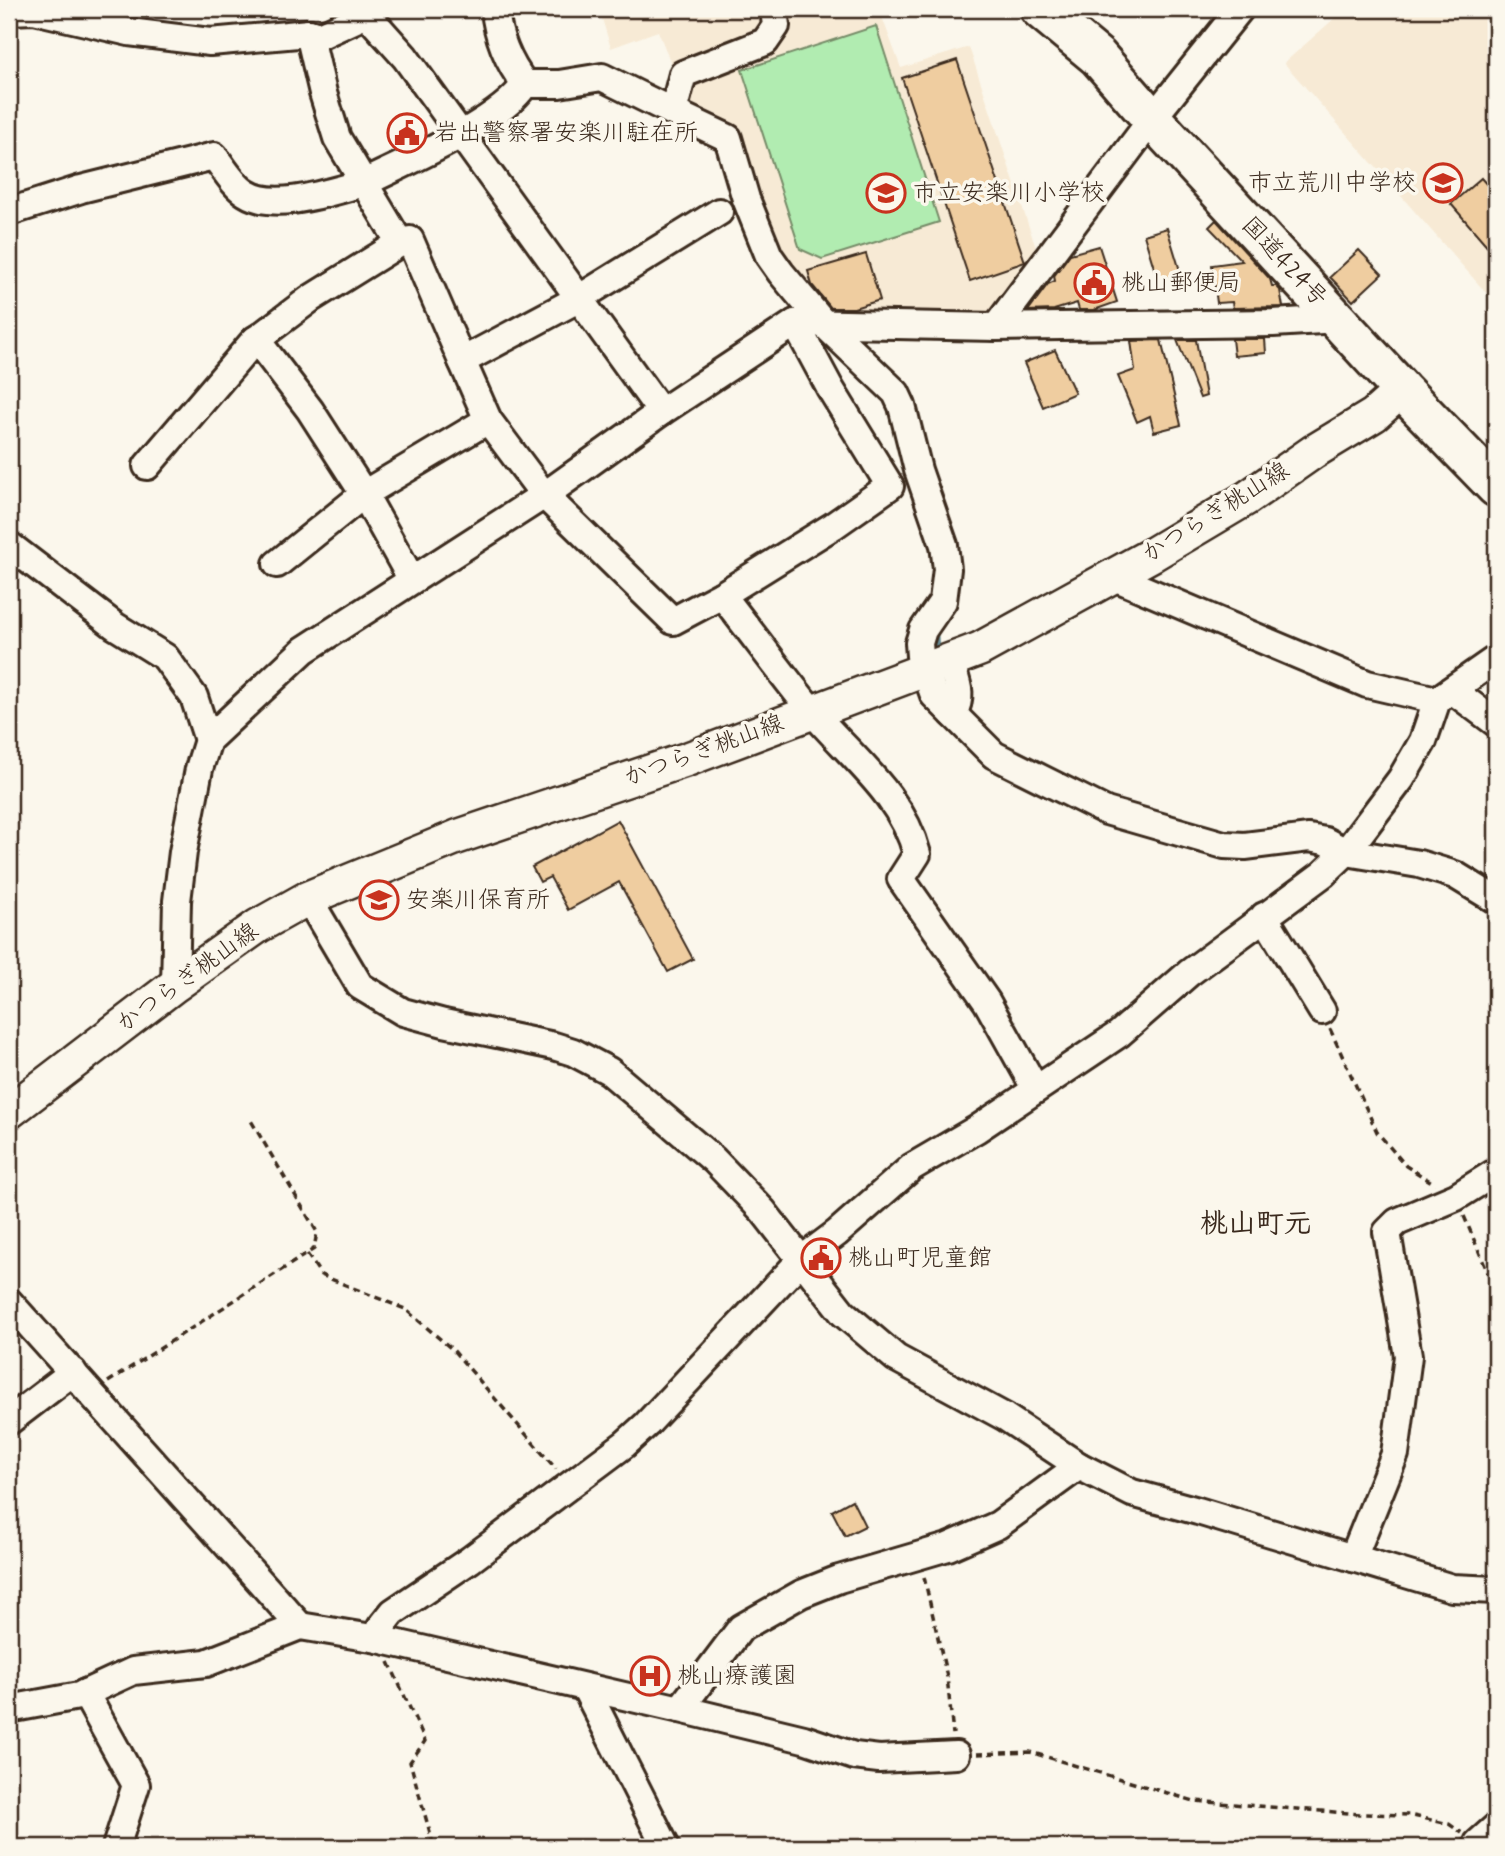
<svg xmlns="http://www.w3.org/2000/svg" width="1505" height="1856" font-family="Mynerve,'Klee One',sans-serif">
<rect width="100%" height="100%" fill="#fbf7ec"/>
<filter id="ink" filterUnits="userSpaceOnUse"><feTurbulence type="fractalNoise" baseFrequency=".0143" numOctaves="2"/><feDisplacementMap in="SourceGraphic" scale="14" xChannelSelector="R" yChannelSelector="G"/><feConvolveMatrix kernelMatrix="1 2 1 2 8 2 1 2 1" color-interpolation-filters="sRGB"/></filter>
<g filter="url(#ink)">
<g fill="#f7ead5">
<polygon points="599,9 842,9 845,17 869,9 879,9 901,68 969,47 1038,254 992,316 831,317 780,265 732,131 669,106 678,81 658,31 611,48"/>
<polygon points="1345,9 1496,9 1496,304 1284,63"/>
</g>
<polygon fill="#b1ecb1" stroke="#768b68" stroke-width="2" points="876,26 939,222 822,259 800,249 742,70"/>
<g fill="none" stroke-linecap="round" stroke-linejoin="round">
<polyline stroke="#668b94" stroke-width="5" points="936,636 937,652"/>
</g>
<g fill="#efcda0" stroke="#3b2a1e" stroke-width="2">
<polygon points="957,60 1025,262 970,281 902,78"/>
<polygon points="1481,178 1496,195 1496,256 1451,204"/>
<polygon points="1216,220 1270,279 1272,286 1276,286 1280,290 1283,307 1233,308 1232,302 1217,303 1212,265 1242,261 1209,227"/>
<polygon points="1167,228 1181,274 1158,281 1144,235"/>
<polygon points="1099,246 1117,302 1094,310 1079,310 1077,303 1054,310 1028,311 1048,284 1055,281 1054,276 1070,254"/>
<polygon points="1359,250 1382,274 1353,301 1330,277"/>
<polygon points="866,254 880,300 854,308 831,308 812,285 808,271"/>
<polygon points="1232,339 1265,339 1266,353 1234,356"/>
<polygon points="1161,340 1181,425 1154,432 1150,416 1137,422 1118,376 1135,370 1131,341"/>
<polygon points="1177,340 1196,340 1206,396 1200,398"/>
<polygon points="1055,350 1075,393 1043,407 1024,363"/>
<polygon points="618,820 693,959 668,972 619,882 568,910 550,877 540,882 532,867"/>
<polygon points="852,1500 865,1526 845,1536 832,1511"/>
</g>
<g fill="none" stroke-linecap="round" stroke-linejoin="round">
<g stroke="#3b2a1e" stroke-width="32">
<g id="minor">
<polyline points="362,9 405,57 661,412"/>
<path d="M495,9C497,35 508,63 525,84H559L602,77L673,112"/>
<polyline points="774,9 776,26 765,42 683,74 673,112 728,138 746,199 769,256 781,273 825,325 896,393 902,406 918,470 944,545 947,569 943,601 923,630 919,643 920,656 934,695 994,755 1106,811 1224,845 1245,846 1309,838 1325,841 1346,852 1419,864 1455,875 1496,900"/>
<polyline points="9,11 34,10 129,32 210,42 309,33 319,36 367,14"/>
<path d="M9,212L81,189L214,156C224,168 233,185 246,193C275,212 333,191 364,183L337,138L323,93L309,33"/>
<polyline points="719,212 578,299 462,361 488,420 544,495 673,621 722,595"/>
<polyline points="400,243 410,240 462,361"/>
<path d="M795,323L830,388L890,486L833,526L722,595C752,633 780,672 811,710C849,756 902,794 917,854L901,879L987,1002L1035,1088"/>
<polyline points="996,327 1152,119 1240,9"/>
<polyline points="256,339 310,410 364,494 412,580"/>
<path d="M147,466L253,342L310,299L400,243L364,183C406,162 501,122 525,84"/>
<polyline points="9,545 115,626 165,657 194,697 208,740"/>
<polyline points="277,564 364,494 488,420"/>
<polyline points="1112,576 1367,684 1437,700"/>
<path d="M950,661C956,682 964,694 953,714"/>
<polyline points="1452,690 1496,723"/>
<polyline points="308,898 360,986 403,1012 444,1023 554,1046 573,1052 609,1071 714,1160 763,1211 843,1313 896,1358 1005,1417 1079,1466 1132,1493 1198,1511 1452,1588 1496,1590"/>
<polyline points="1264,916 1322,1011"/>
<polyline points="175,985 177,901 183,852 199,769 208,740 304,650 552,490 661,412 795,323 996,327 1273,323 1338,319"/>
<polyline points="9,1302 300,1626"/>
<polyline points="9,1421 73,1372"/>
<polyline points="1353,1558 1395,1454 1408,1356 1387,1232 1397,1222 1456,1197 1496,1172"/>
<polyline points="378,1639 381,1627 393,1612 470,1560 625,1444 647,1424 801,1260 837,1233 912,1167 977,1129 1119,1034 1189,973 1323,874 1346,852 1401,779 1423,741 1437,700 1496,659"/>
<polyline points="586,1689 666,1847"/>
<polyline points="85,1693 136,1785 116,1847"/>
<polyline points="9,1709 79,1696 133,1671 206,1663 300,1626 378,1639 680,1709 804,1739 854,1756 879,1759 956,1755"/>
<polyline points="680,1709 741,1628 801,1594 839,1579 948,1547 998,1525 1079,1466"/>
<polyline points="1478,1847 1478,1843 1496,1827"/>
</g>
</g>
<g stroke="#3b2a1e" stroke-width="38">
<polyline id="major" points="9,1112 175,985 258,926 308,898 457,837 688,759 980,649 1153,554 1247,498 1313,452 1374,415 1402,390"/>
</g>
<g stroke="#3b2a1e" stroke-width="44">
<polyline id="highway" points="1040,9 1098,57 1152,119 1402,390 1496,487"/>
</g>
<g stroke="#3b2a1e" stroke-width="3.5" stroke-dasharray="7 5" stroke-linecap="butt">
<polyline points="1330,1029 1377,1132 1406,1166 1435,1184"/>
<polyline points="1464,1216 1496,1292"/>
<polyline points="307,1254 321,1275 405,1309 453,1350 556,1469"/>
<polyline points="108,1382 314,1249 317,1232 250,1119"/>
<polyline points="924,1577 947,1677 953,1734"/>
<polyline points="389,1662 425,1741 410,1762 434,1847"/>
<polyline points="977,1754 1030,1752 1194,1801 1360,1814 1409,1815 1449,1824 1462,1833"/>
</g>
<use href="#minor" stroke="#fbf7ec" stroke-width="26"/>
<use href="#major" stroke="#fbf7ec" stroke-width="33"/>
<use href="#highway" stroke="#fbf7ec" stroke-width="38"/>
</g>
</g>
<defs>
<g id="civic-ring" transform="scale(2.0125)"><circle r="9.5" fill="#fbf7ec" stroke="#c8321e" stroke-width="1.5"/><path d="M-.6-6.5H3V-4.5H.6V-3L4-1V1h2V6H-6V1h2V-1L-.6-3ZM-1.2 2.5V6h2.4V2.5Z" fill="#c8321e"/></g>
<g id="school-ring" transform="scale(2.0125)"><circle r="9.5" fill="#fbf7ec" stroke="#c8321e" stroke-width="1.5"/><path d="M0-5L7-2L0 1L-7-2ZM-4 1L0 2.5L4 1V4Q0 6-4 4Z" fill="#c8321e"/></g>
<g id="hospital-ring" transform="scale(2.0125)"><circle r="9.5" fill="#fbf7ec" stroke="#c8321e" stroke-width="1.5"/><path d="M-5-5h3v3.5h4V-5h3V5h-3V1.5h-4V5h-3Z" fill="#c8321e"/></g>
</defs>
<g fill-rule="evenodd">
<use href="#civic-ring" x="407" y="133"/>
<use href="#school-ring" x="1443" y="183"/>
<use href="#school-ring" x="886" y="193"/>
<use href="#civic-ring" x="1094" y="283"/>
<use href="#school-ring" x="379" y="900"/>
<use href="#civic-ring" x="821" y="1258"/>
<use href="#hospital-ring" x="650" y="1676"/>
</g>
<g text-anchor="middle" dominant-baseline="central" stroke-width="7" stroke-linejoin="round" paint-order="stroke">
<g font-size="24" fill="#3b2a1e" stroke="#fbf7ec" text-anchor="start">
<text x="434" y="133">岩出警察署安楽川駐在所</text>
<text x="1416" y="183" text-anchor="end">市立荒川中学校</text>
<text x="913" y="193">市立安楽川小学校</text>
<text x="1121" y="283">桃山郵便局</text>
<text x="406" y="900">安楽川保育所</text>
<text x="848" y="1258">桃山町児童館</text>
<text x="677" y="1676">桃山療護園</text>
</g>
<g font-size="24" fill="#3b2a1e" stroke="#fbf7ec">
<text transform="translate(1284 262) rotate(47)">国道424号</text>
<text transform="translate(1216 513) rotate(-32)">かつらぎ桃山線</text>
<text transform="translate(704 751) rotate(-20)">かつらぎ桃山線</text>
<text transform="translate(188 978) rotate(-36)">かつらぎ桃山線</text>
</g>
<g font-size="28" font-weight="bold" fill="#3b2a1e" stroke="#fbf7ec">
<text x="1256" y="1224">桃山町元</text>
</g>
</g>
<rect width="1505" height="1856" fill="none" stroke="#fbf7ec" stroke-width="35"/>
<rect x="18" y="18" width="1470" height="1821" fill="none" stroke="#3b2a1e" stroke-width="2.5" filter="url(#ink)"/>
</svg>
